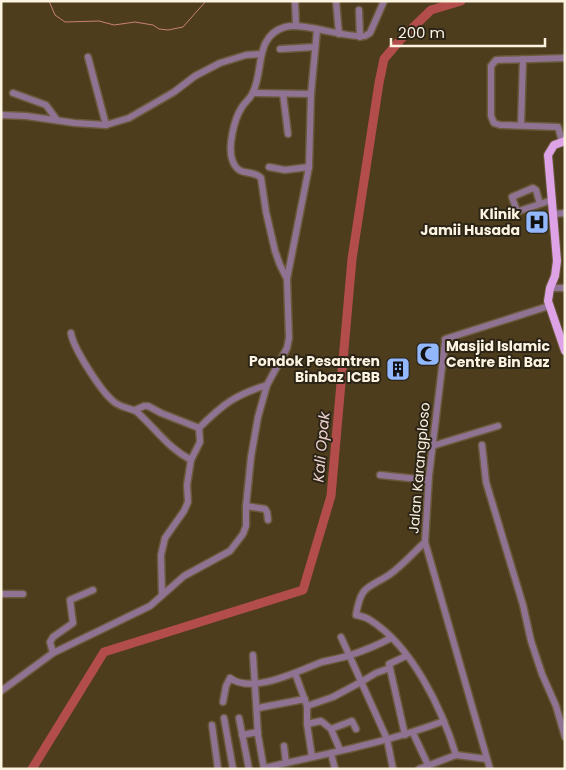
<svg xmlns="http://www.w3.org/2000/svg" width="566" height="770" font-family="Poppins,sans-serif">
<rect width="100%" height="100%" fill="#4d3d1c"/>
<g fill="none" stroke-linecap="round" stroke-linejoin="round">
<polyline stroke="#c87f79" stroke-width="1" points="49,1 55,15 65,22 99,21 114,25 135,22 153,25 159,29 168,30 183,27 206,1"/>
<polyline stroke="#b24d4c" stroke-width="9" points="32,769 104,652 303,590 331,496 352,259 379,83 384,59 400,40 431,10 461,1"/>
<g stroke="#695a3c" stroke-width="9">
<g id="minor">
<polyline points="295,1 296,26"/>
<polyline points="336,1 339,34"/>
<polyline points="359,10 360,37"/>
<polyline points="280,49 315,47"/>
<polyline points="88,57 106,125"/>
<polyline points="13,93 46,105 57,120"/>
<polyline points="253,93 311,94"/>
<polyline points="283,94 288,134"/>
<polyline points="1,115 26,116 75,123 106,125 129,118 174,92 195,76 220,63 246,55 261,54"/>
<polyline points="521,125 523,59"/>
<polyline points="562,141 558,127 500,125 494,123 491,116 491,66 496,60 565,58"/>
<polyline points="269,167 285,170 309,167"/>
<polyline points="540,204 536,190 533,188 512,197 517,211 519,211 552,200"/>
<polyline points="554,214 565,213"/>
<polyline points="287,279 309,167 311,94 317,30"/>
<polyline points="550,288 565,288"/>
<path d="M71,333C73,348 101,391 113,401C120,408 132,408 137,412C156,429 168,448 191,460"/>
<polyline points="135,410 144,406 148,406 161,413 199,428"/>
<polyline points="482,445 486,482 523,605 531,641 542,674 556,706 565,737"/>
<polyline points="432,446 498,426"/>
<polyline points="380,475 428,480"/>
<polyline points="246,506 265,509 267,512 268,520"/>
<path d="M425,542C413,553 402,566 389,575C367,589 361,585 356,615C360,616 366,617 370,620C412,646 442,709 456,755"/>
<polyline points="1,594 23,594"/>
<path d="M162,595L161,555L165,538L184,511L188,502L187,485L191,460L200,442L199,428C223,404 235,395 267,385"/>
<polyline points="341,637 387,739 393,769"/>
<polyline points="53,653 50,642 53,637 73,623 70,600 93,590"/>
<polyline points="253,655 258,735 264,769"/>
<polyline points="295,673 307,706 307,724 312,757"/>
<polyline points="361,682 376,673 390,668"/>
<path d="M1,691L53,653L150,606L184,576L230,551L243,534L246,526V506L251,457L258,417L267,385L287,348L289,338L287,279L280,265L275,251L266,212L261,178C252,168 238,179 232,159C228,146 234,119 242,107C245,102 251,98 253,92C264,71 254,36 285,27C304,22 343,38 365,36L370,33L384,1"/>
<path d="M223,702L226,686L230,678C253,695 300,670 322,662C331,660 340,658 348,656C363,651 378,645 391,638"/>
<polyline points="307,706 333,697 361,682"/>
<polyline points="258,708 305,699"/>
<polyline points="224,718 233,769"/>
<polyline points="239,718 249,769"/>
<polyline points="307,724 321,721 331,729 340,750"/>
<polyline points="212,725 218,769"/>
<polyline points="331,729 352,721 356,729"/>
<polyline points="413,733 428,765"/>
<polyline points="242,735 258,732"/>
<polyline points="405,735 389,664 406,656"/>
<polyline points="284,746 286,763"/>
<polyline points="331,753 335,769"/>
<path d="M264,768C325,754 386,743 444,721"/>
<polyline points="419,769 456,755 487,759"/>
<polyline points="490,769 425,542 429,476 445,342 445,339 549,306"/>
</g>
</g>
<g stroke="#695a3c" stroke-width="10">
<polyline id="major" points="565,141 554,145 548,155 557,261 555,276 550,288 548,301 565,351"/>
</g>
<use href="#minor" stroke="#907393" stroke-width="6"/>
<use href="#major" stroke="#dea3e6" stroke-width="8"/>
</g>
<defs>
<g id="hospital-square" transform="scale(1.25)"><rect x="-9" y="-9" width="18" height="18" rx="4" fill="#93b7fd" stroke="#2c2517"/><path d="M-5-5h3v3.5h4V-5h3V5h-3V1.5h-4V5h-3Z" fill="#111"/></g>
<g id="mosque-square" transform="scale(1.25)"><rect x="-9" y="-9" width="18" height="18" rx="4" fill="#93b7fd" stroke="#2c2517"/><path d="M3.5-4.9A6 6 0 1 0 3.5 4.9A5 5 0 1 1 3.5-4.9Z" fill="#111"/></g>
<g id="building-square" transform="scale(1.25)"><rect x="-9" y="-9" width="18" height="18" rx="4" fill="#93b7fd" stroke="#2c2517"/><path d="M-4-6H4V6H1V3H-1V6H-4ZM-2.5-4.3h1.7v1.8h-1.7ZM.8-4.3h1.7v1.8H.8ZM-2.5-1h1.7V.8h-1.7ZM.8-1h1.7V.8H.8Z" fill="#111"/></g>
</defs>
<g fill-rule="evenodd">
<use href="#hospital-square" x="537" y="222"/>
<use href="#mosque-square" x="428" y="354"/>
<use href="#building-square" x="398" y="369"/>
</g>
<g text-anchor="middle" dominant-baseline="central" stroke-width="4" stroke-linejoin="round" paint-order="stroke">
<g font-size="14" font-weight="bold" fill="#fdf3e1" stroke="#2c2517" text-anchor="end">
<text x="520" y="214">Klinik<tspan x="520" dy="16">Jamii Husada</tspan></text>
<text x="446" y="346" text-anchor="start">Masjid Islamic<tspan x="446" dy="16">Centre Bin Baz</tspan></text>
<text x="380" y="361">Pondok Pesantren<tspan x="380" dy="16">Binbaz ICBB</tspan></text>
</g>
<g font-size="14" fill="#fdf3e1" stroke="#2c2517">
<text transform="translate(419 468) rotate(-85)">Jalan Karangploso</text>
</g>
<g font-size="15" font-style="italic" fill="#eed2cf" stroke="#2c2517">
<text transform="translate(321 447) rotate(-85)">Kali Opak</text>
</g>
</g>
<rect width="566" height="770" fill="none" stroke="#fdf3e1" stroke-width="5"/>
<path d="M391 38v8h154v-8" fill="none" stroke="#fdf3e1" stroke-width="2.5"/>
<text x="398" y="38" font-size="15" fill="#fdf3e1" stroke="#2c2517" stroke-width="4" paint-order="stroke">200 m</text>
</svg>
